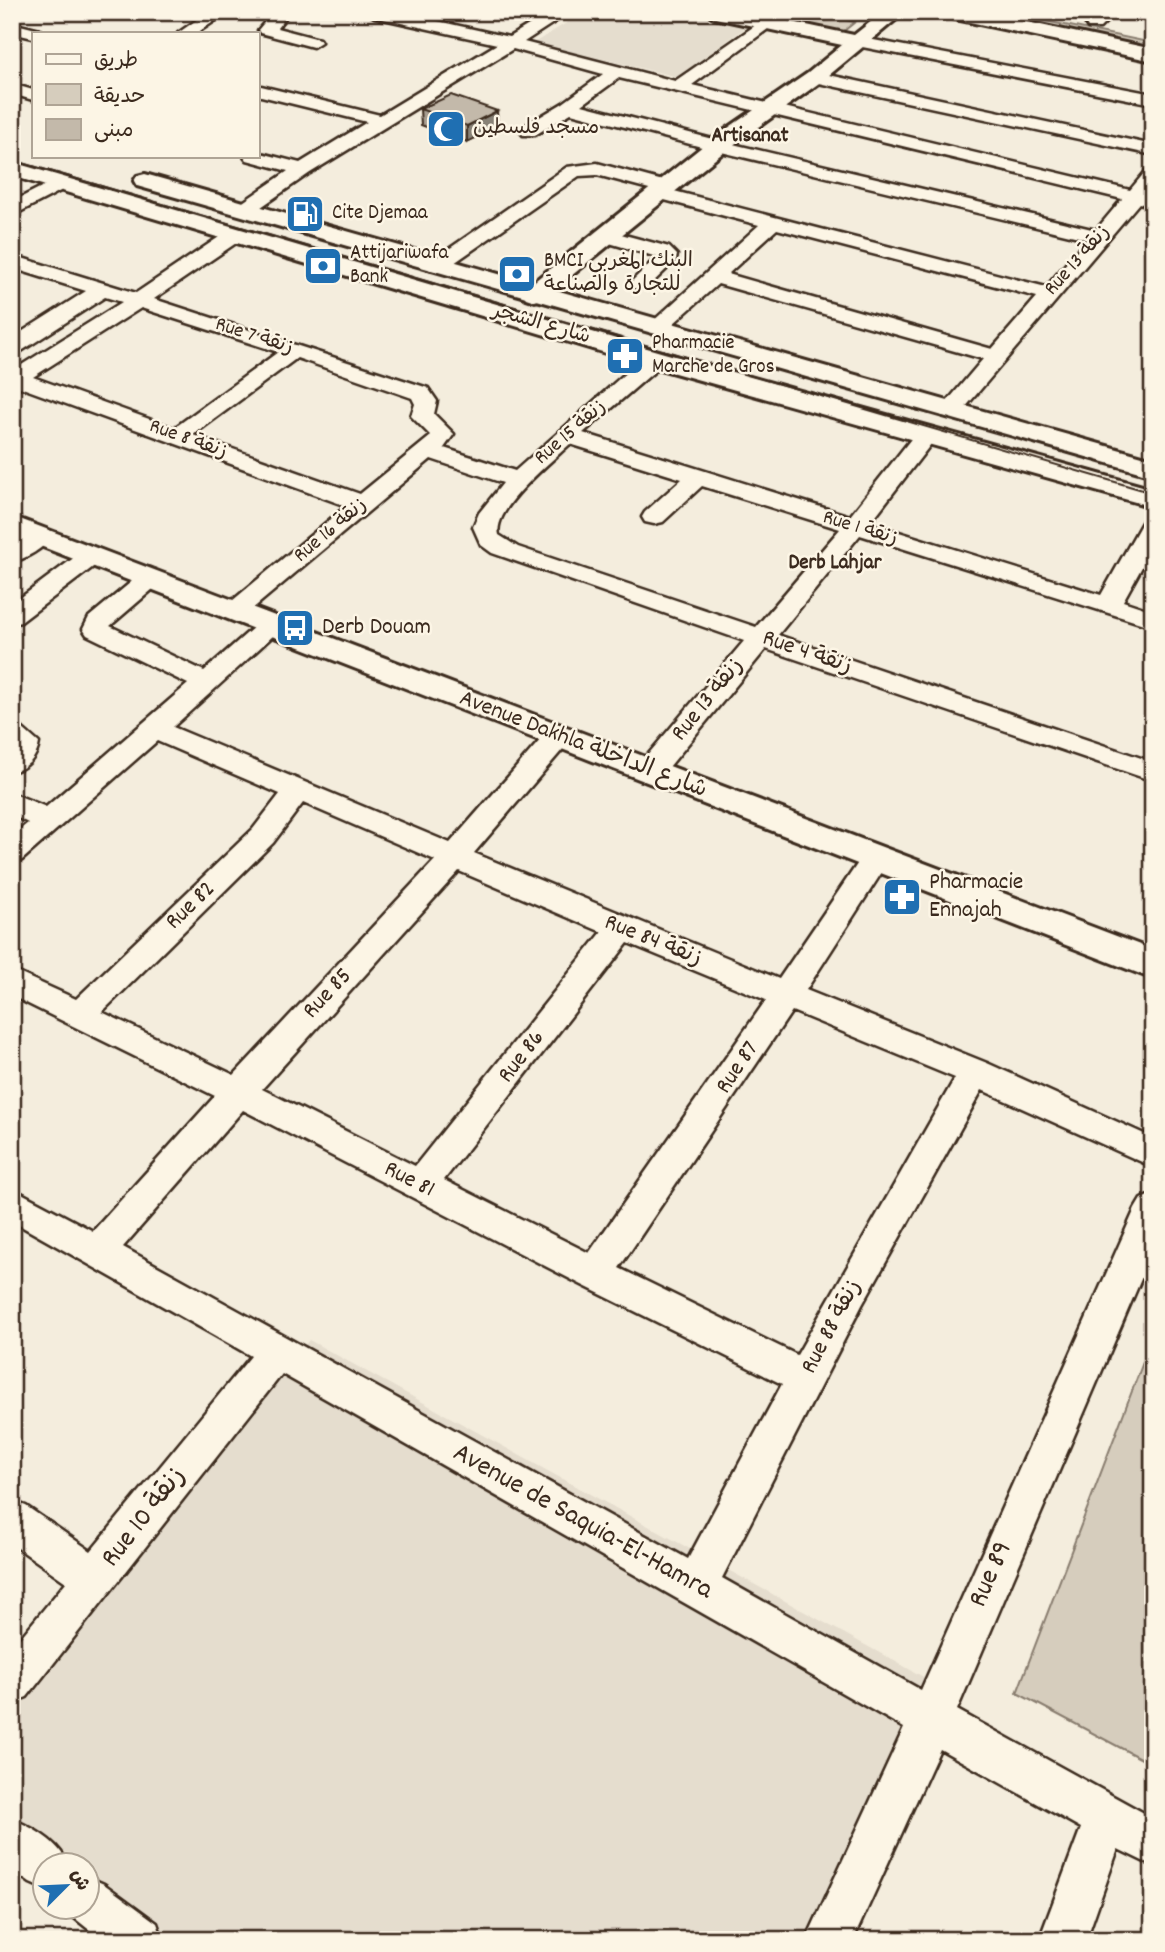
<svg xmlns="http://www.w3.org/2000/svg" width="1165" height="1952" font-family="Dekko,'Playpen Sans Arabic',sans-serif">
<rect width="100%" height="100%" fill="#f4eddd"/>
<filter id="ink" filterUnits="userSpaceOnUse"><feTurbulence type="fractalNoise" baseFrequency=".0143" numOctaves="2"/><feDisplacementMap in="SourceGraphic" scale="14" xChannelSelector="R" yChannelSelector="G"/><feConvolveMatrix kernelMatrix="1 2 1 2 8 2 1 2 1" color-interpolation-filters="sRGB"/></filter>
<g filter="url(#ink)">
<g fill="#e5ddce">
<polygon points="584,12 695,12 750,24 678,77 534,43"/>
<polygon points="309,1340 949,1691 844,1940 165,1940 88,1883 88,1864 62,1864 12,1829 12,1711"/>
</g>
<g fill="#d6cdbd" stroke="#887c6e" stroke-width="2">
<polygon points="738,12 807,12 855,22 839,35"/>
<polygon points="964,12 1002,12 1153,43 1153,51"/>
<polygon points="1153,1336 1153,1765 1017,1693"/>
</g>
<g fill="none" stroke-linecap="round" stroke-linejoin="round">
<g stroke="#3b2a1e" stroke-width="5">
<g id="minor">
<polygon points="208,12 228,12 197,33 178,33"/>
<polygon points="273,12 290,12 277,28 319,39 321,42 313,47 260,33 258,30"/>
<path d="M366,12H397L509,37L550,12H570L524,42L675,81L766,18L774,23L772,26L692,85L1130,190L1146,171L1153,169V187L1147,194L1153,195V207L1139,203L958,416H942L939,411L983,359L718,284L664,332H650L646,328L650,324L759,225L653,197L651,193L653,190L597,175L579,176L444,270H430L427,266L430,262L567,167L597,163L674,184L676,188L674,191L1046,287L1087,239L717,151L571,113L535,135H523L520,131L523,127L563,103L603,74L513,49L310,173L251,214H237L234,210L237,206L288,171L247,160L244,156H257V152L300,163L367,122L257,95V85L380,115L497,44L374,17ZM619,78L678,92L1122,199L1096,230L720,141L582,105ZM777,229L1037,297L992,349L728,274Z"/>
<polygon points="1098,12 1116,12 1100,28 1088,28 1086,25"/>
<polygon points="12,23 40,30 42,33 33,33 33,38 12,33"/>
<polygon points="858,37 1153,94 1153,104 852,45 850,42 852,39"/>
<polygon points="815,72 1153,145 1153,155 809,81 807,77"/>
<polygon points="12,84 33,90 33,100 12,94"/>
<polygon points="61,177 70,183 68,187 12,216 12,202"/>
<path d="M235,229L242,231L245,235L242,239L154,299L428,388L437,401L434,414L454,434L444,448L515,471L647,354H663L666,359L663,364L583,433L850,516L918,430H934L937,435L934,440L870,523L1101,595L1141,524L1144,519L1153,517V547L1123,601L1153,611V627L860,535L778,635L1153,762V781L766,649L660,778L650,780L640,778L636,771L640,764L744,641L492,553L481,545L473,527L479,513L503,483L431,459L244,616L235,619L226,616L222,611L226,606L346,506L17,386L12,388V371L122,302L105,297L20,352L12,353V338L86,291L12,268V255L136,293L228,231ZM141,308L278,352L174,428L33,377ZM297,358L412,398L415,404L411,416L431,436L360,494L193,435ZM570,444L682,479L645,512L642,517L645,522L654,524L663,522L702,486L840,529L756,627L518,547L499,535C492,509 552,461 570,444Z"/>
<polygon points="606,230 669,247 677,255 676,260 647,288 633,288 630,284 633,280 657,257 599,240 596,236 599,232"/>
<path d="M40,529L49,531L52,536C44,548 26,559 12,562V544L31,531Z"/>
<polygon points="92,549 101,551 104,556 101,561 21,622 12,624 12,604 83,551"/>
<path d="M151,570L160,573L164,578L160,583L110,626L204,671L263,619L272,617L281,619L285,625L173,727L450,843L549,730L559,727L569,730L573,736L569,742L474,853L779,979L866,851L876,848L886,851L891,858L806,990L987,1063L1153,1138V1167L982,1090L862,1305L722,1578L921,1690L1135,1209L1141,1199L1153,1194V1251L957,1710L1153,1818V1866L1118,1849L1086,1940H1039L1081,1828L940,1749L853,1940H806L904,1728L282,1374L27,1697L12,1703V1648L66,1582L12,1544V1501L26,1506L91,1551L251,1356L12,1221V1188L93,1231L215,1096L12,996V970L76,999L253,829L280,794L157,741L22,860L12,863V836L28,823L12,815V793L46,807L188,684L87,635L83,629L89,617L142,573ZM303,803L435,860L234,1075L102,1012L273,843ZM459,871L602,932L415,1166L262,1089ZM628,943L766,1000L589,1253L444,1180ZM792,1011L955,1078L797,1355L619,1268ZM243,1110L582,1285L782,1384L688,1559L123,1247Z"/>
<path d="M12,725L22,728L39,743C37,758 27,768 12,772Z"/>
<path d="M12,1819C34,1828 59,1842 68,1864H46V1890L30,1883L12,1870Z"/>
<polygon points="88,1877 104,1884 157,1923 163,1940 102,1940 72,1916 67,1906 88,1906"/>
</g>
</g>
<g stroke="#3b2a1e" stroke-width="6">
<g id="tertiary">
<polygon points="705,12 744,12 854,35 883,12 905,12 822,81 725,151 544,298 535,301 526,298 522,293 526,288 709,141 808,73 842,45 715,18"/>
<polygon points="941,12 980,12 1153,49 1153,61 951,18"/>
<polygon points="12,516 1153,950 1153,979 12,535"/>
</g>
</g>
<g stroke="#3b2a1e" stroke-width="6">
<g id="primary">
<polygon points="12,162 664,353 1153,489 1153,507 646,365 12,176"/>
<polygon points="145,174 1153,459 1153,476 137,186 134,181 137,176"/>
</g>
</g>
<use href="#minor" fill="#fcf5e5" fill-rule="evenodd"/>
<use href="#tertiary" fill="#fcf5e5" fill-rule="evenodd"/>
<use href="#primary" fill="#fcf5e5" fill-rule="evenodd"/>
<polyline stroke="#3b2a1e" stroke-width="2" points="12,160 1153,493"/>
</g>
<polygon fill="#a89f92" stroke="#3b2a1e" stroke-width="2" points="420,109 498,127 467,142 421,125"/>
<polygon fill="#888277" stroke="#3b2a1e" stroke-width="2" points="497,111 498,127 467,142 467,126"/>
<polygon fill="#c3b9aa" stroke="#3b2a1e" stroke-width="2" points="451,95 497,111 467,126 420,109"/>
</g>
<defs>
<g id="mosque-square" transform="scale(2.0125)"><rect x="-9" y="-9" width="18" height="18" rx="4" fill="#1f6fb2" stroke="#fcf5e5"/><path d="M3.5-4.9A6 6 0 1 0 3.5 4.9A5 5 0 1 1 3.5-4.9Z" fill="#fff"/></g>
<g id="fuel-square" transform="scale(2.0125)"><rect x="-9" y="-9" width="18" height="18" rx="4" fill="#1f6fb2" stroke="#fcf5e5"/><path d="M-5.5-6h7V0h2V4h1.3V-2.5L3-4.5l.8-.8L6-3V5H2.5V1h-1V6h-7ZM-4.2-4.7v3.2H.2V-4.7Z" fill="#fff"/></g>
<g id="bank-square" transform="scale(2.0125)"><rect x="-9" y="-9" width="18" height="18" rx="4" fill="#1f6fb2" stroke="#fcf5e5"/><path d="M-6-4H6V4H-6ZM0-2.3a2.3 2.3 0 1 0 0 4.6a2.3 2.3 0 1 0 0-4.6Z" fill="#fff"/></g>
<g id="pharmacy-square" transform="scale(2.0125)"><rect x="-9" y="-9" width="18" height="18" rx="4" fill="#1f6fb2" stroke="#fcf5e5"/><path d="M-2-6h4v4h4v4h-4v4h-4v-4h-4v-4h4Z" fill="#fff"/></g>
<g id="bus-square" transform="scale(2.0125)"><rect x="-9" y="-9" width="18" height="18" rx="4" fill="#1f6fb2" stroke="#fcf5e5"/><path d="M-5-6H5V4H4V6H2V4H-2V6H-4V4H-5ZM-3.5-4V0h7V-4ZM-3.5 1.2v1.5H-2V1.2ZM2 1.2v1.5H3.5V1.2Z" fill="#fff"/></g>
</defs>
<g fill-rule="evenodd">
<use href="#mosque-square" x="446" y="129"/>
<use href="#fuel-square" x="305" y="214"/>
<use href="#bank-square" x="323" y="266"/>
<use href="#bank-square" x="517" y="274"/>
<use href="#pharmacy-square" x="625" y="356"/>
<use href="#bus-square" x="295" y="628"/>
<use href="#pharmacy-square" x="902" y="897"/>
</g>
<g text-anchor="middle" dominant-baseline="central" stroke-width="5" stroke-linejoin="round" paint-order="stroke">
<g font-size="21" fill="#3b2a1e" stroke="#fcf5e5" text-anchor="start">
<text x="473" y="129">مسجد فلسطين</text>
<text x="332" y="214">Cite Djemaa</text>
<text x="350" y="254">Attijariwafa<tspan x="350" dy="24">Bank</tspan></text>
<text x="544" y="262">BMCI البنك المغربي<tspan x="544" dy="24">للتجارة والصناعة</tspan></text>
<text x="652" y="344">Pharmacie<tspan x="652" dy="24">Marche de Gros</tspan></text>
</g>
<g font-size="21" font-weight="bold" fill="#3b2a1e" stroke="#fcf5e5">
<text x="750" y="137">Artisanat</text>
<text x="835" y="564">Derb Lahjar</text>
</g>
<g font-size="21" fill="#3b2a1e" stroke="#fcf5e5">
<text transform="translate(1078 261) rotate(-48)">Rue 13 زنقة</text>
<text transform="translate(541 325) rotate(16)">شارع الشجر</text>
<text transform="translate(254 337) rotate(18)">Rue 7 زنقة</text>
<text transform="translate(571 433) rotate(-41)">Rue 15 زنقة</text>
<text transform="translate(188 440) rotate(20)">Rue 8 زنقة</text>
<text transform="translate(860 529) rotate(17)">Rue 1 زنقة</text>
<text transform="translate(331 531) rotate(-40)">Rue 16 زنقة</text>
</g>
<g font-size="24" fill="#3b2a1e" stroke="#fcf5e5" text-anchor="start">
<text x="322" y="628">Derb Douam</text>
<text x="929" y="883">Pharmacie<tspan x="929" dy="28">Ennajah</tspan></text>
</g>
<g font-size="24" fill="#3b2a1e" stroke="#fcf5e5">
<text transform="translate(807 653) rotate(19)">Rue 4 زنقة</text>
<text transform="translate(708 700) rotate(-51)">Rue 13 زنقة</text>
<text transform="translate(583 745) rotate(21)">Avenue Dakhla شارع الداخلة</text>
<text transform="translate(191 906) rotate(-44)">Rue 82</text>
<text transform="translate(653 941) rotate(22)">Rue 84 زنقة</text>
<text transform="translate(328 994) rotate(-47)">Rue 85</text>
<text transform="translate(522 1057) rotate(-52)">Rue 86</text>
<text transform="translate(738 1068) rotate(-56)">Rue 87</text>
<text transform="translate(409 1180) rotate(27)">Rue 81</text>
<text transform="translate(832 1327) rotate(-62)">Rue 88 زنقة</text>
</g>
<g font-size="28" fill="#3b2a1e" stroke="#fcf5e5">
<text transform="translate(145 1518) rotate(-52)">Rue 10 زنقة</text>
<text transform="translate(582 1523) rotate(29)">Avenue de Saquia-El-Hamra</text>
<text transform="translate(992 1575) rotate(-66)">Rue 89</text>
</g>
</g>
<rect width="1165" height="1952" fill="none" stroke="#fcf5e5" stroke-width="42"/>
<rect x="21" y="21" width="1123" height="1910" fill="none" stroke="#3b2a1e" stroke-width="2.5" filter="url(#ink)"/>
<rect x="32" y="32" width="228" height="126" fill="#fcf5e5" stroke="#afa495" stroke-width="2"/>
<rect x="46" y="54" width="35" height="10" fill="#fcf5e5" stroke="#afa495" stroke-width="2"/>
<text x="94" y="66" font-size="21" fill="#3b2a1e">طريق</text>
<rect x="46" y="84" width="35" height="21" fill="#d6cdbd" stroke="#afa495" stroke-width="2"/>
<text x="94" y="102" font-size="21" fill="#3b2a1e">حديقة</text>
<rect x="46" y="119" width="35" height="21" fill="#c3b9aa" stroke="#afa495" stroke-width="2"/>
<text x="94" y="136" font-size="21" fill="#3b2a1e">مبنى</text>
<g transform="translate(66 1886) rotate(66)"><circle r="33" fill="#fcf5e5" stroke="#afa495" stroke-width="2"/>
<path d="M0-5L12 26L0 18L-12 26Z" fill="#1f6fb2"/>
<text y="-10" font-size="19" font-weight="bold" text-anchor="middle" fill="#3b2a1e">ش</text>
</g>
</svg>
